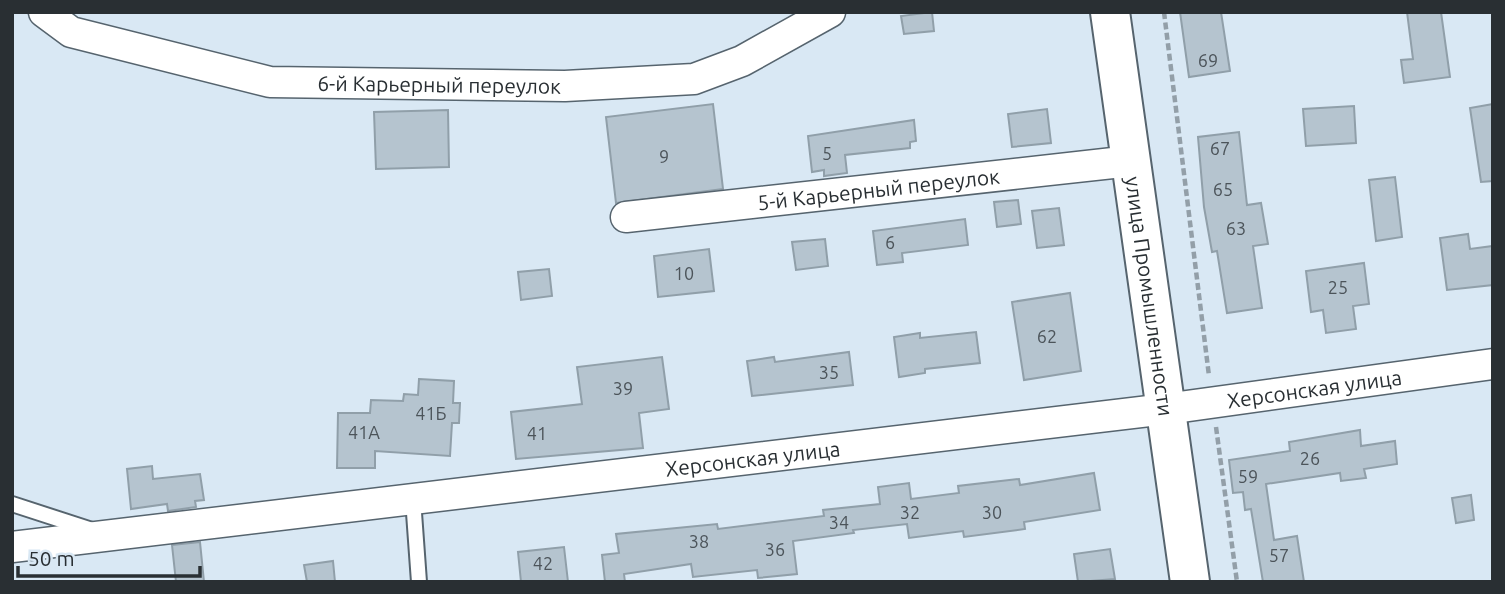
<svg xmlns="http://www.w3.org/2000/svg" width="1505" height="594" font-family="Ubuntu,sans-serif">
<rect width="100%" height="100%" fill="#d9e8f4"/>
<g fill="#b5c4cf" stroke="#909fa9" stroke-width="2">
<polygon points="932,12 934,31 904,34 901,16"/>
<polygon points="1180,12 1221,12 1230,71 1189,77"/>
<polygon points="1407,12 1441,12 1450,77 1404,83 1401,60 1413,59"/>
<polygon points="713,104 723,189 616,203 606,117"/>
<polygon points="1493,104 1493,181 1481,182 1470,108"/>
<polygon points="1354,106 1356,143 1306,146 1303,109"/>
<polygon points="1047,109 1051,143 1012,147 1008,114"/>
<polygon points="448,110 449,167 376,169 374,112"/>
<polygon points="914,120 916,141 910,142 910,148 845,155 847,173 824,176 824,170 812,172 808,136"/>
<polygon points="1239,132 1247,205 1261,203 1268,244 1253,246 1262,308 1227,313 1217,251 1212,252 1204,207 1198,137"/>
<polygon points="1395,177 1402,237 1376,241 1369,180"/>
<polygon points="1018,200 1021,224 997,227 994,202"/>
<polygon points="1059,208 1064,245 1037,248 1032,211"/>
<polygon points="965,219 968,245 902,253 903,262 877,265 873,231"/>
<polygon points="1468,234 1470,249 1493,246 1493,285 1447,290 1440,238"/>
<polygon points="825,239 828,266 796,270 792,242"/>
<polygon points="709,249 714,291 658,297 654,256"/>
<polygon points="1364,263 1369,304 1353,306 1356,329 1326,333 1323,310 1311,312 1306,271"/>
<polygon points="549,269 552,296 521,300 518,272"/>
<polygon points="1070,293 1081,371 1024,380 1012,302"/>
<polygon points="976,332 980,363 925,369 925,373 899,377 894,337 920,333 920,338"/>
<polygon points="849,352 853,385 752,396 747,361 774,357 775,362"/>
<polygon points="662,357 669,409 639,413 643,448 516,459 511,412 582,404 577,367"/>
<polygon points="419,379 454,381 453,403 460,403 459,423 452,423 450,456 375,451 375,468 337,468 338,413 370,413 371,400 403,401 404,394 418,395"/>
<polygon points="1360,430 1361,446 1395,441 1397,464 1364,469 1366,478 1341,481 1340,473 1266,484 1274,540 1297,536 1304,582 1263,582 1251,509 1245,510 1243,492 1233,493 1229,460 1290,451 1289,442"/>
<polygon points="152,466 153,479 200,474 204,500 195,501 196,507 168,511 167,504 131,509 127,469"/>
<polygon points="1094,473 1100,510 1024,522 1025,529 964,537 963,531 909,538 907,524 853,530 854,533 793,541 797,574 758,578 757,570 693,577 691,564 624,574 625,582 605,582 602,555 619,553 616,534 717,524 718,529 824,516 823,510 880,504 878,487 909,483 911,499 959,493 958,486 1019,479 1020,485"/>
<polygon points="1471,495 1474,520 1456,523 1452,498"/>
<polygon points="200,542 204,582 176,582 172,545"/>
<polygon points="564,547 568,582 521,582 518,552"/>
<polygon points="1110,549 1115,579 1078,582 1074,554"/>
<polygon points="333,561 335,582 307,582 304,565"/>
</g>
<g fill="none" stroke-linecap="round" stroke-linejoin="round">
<g stroke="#56646e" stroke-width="18">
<g id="lane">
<polyline points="413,499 419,582"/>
<polyline points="12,504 92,530"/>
</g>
</g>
<g stroke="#56646e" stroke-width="33">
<g id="street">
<path id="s1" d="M44,12L71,32L270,82L565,86L694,79L742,61L830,12"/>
<path id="s2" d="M626,217L1131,161"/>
<path id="s3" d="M12,547L1166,409L1493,364"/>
</g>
</g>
<g stroke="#56646e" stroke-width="42">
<g id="secondary">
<path id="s4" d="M1110,12L1190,582"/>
</g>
</g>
<g stroke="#939fa8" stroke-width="4.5" stroke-dasharray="7 3.5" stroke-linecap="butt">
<polyline points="1164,12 1209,376"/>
<polyline points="1216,427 1237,582"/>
</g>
<use href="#lane" stroke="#fff" stroke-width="14"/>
<use href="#street" stroke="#fff" stroke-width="30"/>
<use href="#secondary" stroke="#fff" stroke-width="38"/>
</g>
<g text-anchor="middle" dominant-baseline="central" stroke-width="5" stroke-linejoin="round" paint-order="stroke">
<g font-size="18" fill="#4c545a">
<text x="1208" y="60">69</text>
<text x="1220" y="148">67</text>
<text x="827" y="153">5</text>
<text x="664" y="156">9</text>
<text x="1223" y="189">65</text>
<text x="1236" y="228">63</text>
<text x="890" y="242">6</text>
<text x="684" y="273">10</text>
<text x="1338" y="287">25</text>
<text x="1047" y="336">62</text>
<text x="829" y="372">35</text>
<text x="623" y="388">39</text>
<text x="431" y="413">41Б</text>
<text x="364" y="432">41А</text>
<text x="537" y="433">41</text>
<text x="1310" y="458">26</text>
<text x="1248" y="476">59</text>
<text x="910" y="512">32</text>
<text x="992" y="512">30</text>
<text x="839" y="522">34</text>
<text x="699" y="541">38</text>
<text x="775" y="549">36</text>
<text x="1279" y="555">57</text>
<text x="543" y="563">42</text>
</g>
<g font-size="21" fill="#292f33" stroke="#d9e8f4">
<text stroke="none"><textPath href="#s1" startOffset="408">6-й Карьерный переулок</textPath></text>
<text stroke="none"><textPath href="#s2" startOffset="254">5-й Карьерный переулок</textPath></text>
<text stroke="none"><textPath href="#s4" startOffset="287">улица Промышленности</textPath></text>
<text stroke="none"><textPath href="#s3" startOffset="1312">Херсонская улица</textPath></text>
<text stroke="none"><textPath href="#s3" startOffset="746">Херсонская улица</textPath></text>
</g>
</g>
<rect width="1505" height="594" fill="none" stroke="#292f33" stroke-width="28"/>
<path d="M18 566v10h182v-10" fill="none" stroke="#292f33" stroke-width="3.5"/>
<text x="28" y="566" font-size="21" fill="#292f33" stroke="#d9e8f4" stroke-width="5" paint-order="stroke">50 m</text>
</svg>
